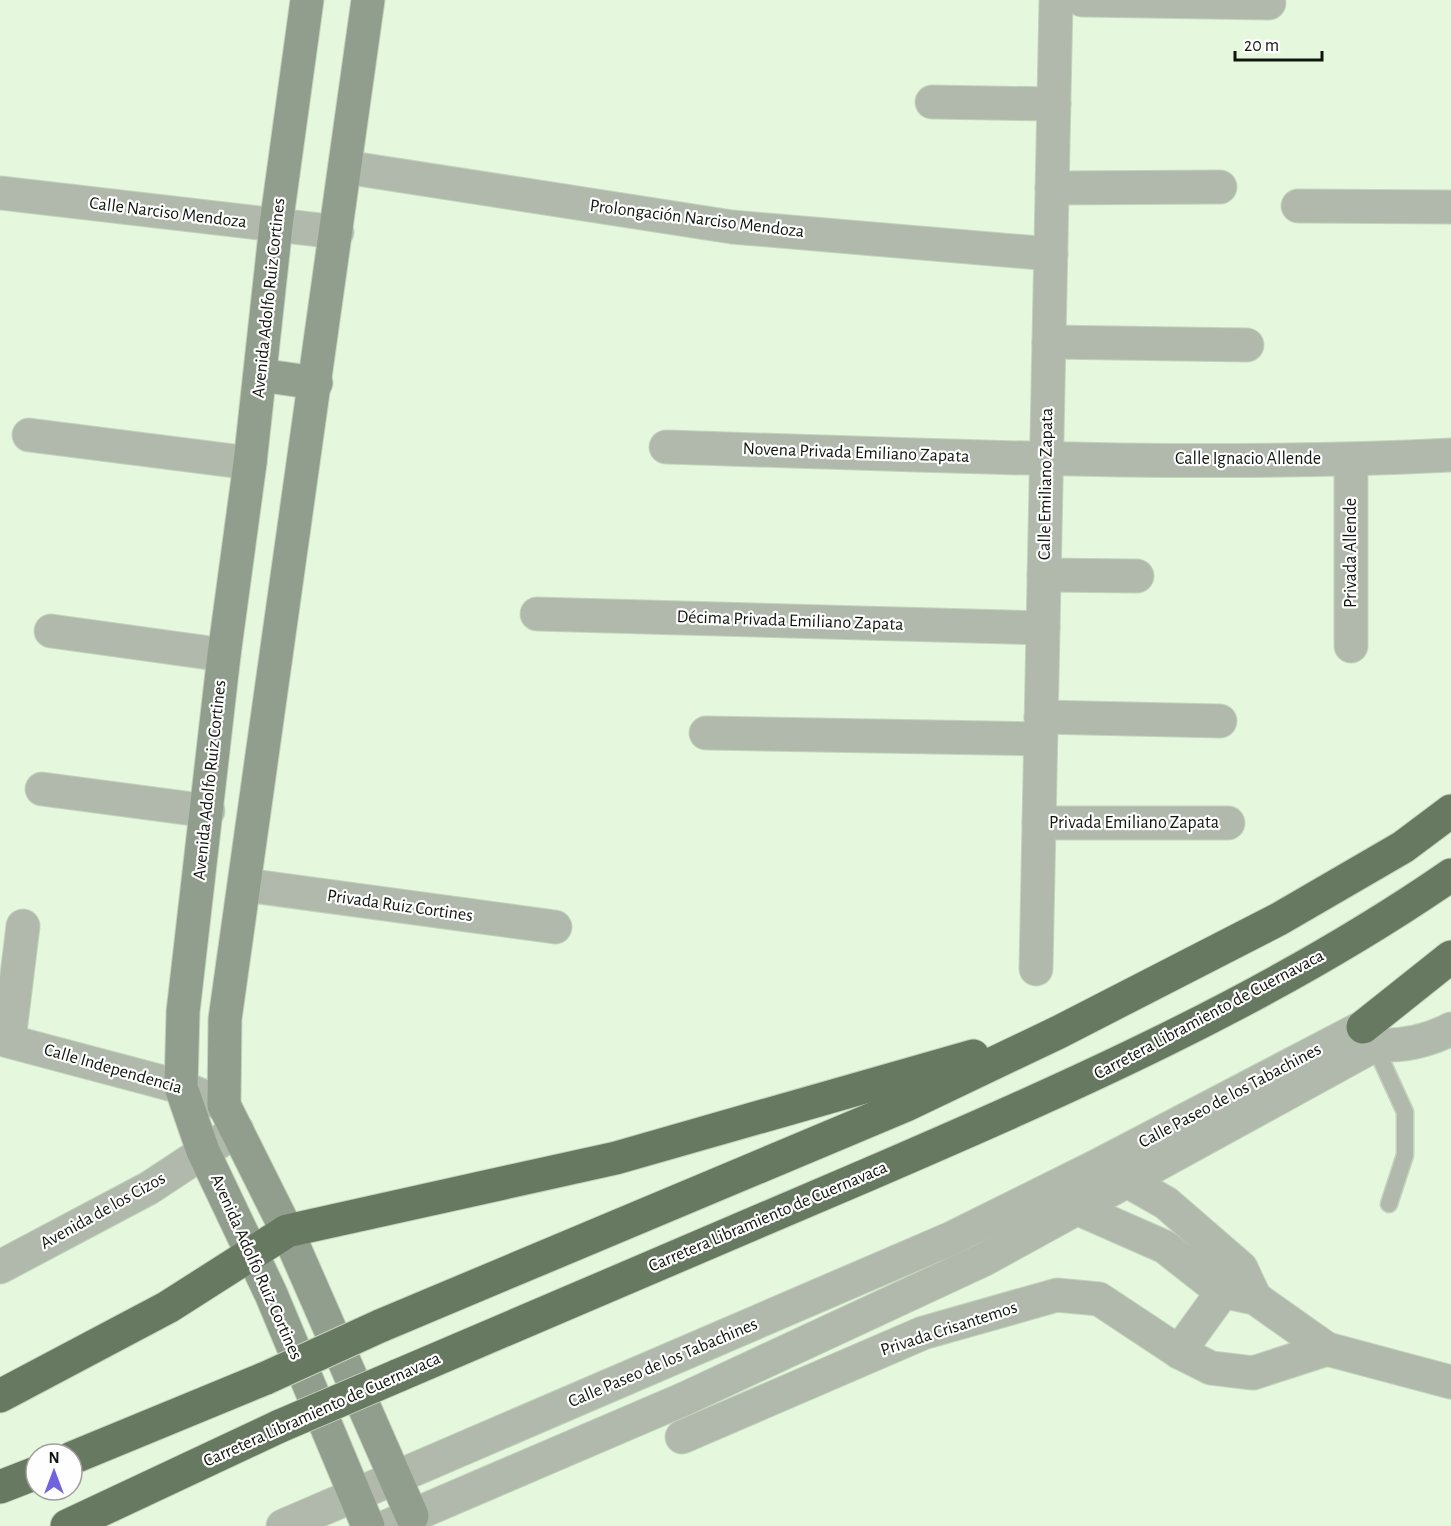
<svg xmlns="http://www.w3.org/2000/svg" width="1451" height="1526" font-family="'Alegreya Sans',sans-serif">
<rect width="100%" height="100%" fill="#e5f8dd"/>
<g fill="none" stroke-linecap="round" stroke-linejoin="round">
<g stroke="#c3d4bc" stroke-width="19">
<polyline id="lane" points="1373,1042 1405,1112 1405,1155 1389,1204"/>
</g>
<g stroke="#c3d4bc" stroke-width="35">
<g id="street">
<polyline points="1082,0 1269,3"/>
<polyline points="932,102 1054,104"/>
<polyline points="345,167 732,227 1051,254"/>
<polyline points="1052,188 1220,187"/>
<polyline points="0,193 337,232"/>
<polyline points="1298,206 1451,207"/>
<polyline points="1049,342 1247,345"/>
<polyline points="29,435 250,463"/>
<path d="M666,447C927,455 1190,468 1451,455"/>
<polyline points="1351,460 1351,646"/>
<polyline points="1044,575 1137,576"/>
<polyline points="537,614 1043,628"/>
<polyline points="51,631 224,655"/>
<polyline points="1041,717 1220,721"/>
<polyline points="706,733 1040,739"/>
<polyline points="42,789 208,811"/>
<polyline points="1039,823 1228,823"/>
<polyline points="245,885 555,927"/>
<polyline points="1036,969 1056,0"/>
<polyline points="0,1039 181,1087 224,1105"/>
<polyline points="9,1040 23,926"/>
<polyline points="1115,1174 1166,1203 1241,1268 1255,1298"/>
<polyline points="1065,1203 1165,1247 1221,1291 1255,1298 1327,1349 1451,1382"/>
<polyline points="0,1267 149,1188 237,1130"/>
<polyline points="1179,1352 1234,1276"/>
<polyline points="682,1437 923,1333 1057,1295 1099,1299 1179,1352 1211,1368 1253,1373 1327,1349"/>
<polyline points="283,1526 952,1238 1097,1166 1363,1027"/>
<path d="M388,1526L684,1399L983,1260L1375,1045C1403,1046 1426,1042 1451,1029"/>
</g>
</g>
<g stroke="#c3d4bc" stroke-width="35">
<g id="secondary">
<polyline points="307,0 276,225 250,463 224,655 183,1012 181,1087 203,1151 271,1294 368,1526"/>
<polyline points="368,0 225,1019 224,1105 287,1231 412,1516"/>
<polyline points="260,375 316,383"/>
</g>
</g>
<g stroke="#c3d4bc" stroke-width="35">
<g id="highway">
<polyline points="1363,1027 1451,957"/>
<polyline points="380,1326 906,1105 1059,1032 1279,919 1403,847 1451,811"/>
<path d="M397,1376C553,1309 710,1242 867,1175C1068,1088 1270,1000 1451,875"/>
<polyline points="0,1396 168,1307 287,1231 616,1158 973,1056"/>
<polyline points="72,1458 266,1378"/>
<polyline points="0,1487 36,1473"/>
<polyline points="67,1526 280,1426"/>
</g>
</g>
<use href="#lane" stroke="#b1b9ad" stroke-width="16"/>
<use href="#street" stroke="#b1b9ad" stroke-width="33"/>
<use href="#secondary" stroke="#929e8d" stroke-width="33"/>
<use href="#highway" stroke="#687961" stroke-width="33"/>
<g stroke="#c3d4bc" stroke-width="35" stroke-linecap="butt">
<g id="highway-bridge">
<polyline points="266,1378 380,1326"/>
<polyline points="280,1426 397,1376"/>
</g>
</g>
<use href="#highway-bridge" stroke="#687961" stroke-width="33"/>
</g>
<g text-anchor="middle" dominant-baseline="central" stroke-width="4.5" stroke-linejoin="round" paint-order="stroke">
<g font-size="18" fill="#10160d" stroke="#fefefe">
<text transform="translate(168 213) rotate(7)">Calle Narciso Mendoza</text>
<text transform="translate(697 219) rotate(7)">Prolongación Narciso Mendoza</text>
<text transform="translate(269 298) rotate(-84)">Avenida Adolfo Ruiz Cortines</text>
<text transform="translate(856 453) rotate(2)">Novena Privada Emiliano Zapata</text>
<text x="1248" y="459">Calle Ignacio Allende</text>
<text transform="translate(1046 484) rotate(-89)">Calle Emiliano Zapata</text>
<text transform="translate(1351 553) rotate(-90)">Privada Allende</text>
<text transform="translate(790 621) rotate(2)">Décima Privada Emiliano Zapata</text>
<text transform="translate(210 780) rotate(-84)">Avenida Adolfo Ruiz Cortines</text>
<text x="1134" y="823">Privada Emiliano Zapata</text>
<text transform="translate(400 906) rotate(8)">Privada Ruiz Cortines</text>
<text transform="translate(1209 1015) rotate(-28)">Carretera Libramiento de Cuernavaca</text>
<text transform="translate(113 1069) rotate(16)">Calle Independencia</text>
<text transform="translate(1230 1096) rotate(-28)">Calle Paseo de los Tabachines</text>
<text transform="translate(103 1211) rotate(-29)">Avenida de los Cizos</text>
<text transform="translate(768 1217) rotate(-23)">Carretera Libramiento de Cuernavaca</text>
<text transform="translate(256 1267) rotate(66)">Avenida Adolfo Ruiz Cortines</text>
<text transform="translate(949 1329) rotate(-18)">Privada Crisantemos</text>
<text transform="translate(663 1363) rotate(-23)">Calle Paseo de los Tabachines</text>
<text transform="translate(322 1410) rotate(-24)">Carretera Libramiento de Cuernavaca</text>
</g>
</g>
<g transform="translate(54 1472)"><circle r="28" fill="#fefefe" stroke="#9fa19e" stroke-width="1.5"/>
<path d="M0-4.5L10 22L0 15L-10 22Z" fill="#7163dd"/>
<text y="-9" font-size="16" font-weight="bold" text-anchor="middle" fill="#10160d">N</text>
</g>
<path d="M1235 51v9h87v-9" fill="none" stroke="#10160d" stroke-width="3"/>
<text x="1244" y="51" font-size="18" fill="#10160d" stroke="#fefefe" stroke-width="4.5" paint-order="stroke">20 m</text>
</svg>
